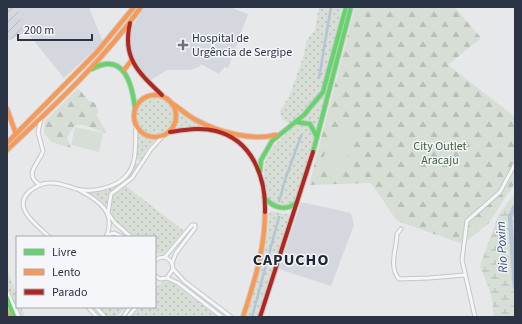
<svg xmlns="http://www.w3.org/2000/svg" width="522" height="324" font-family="'Source Sans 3',sans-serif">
<defs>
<pattern id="industrial-furrows" width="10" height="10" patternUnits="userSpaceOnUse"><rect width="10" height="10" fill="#d4d7dd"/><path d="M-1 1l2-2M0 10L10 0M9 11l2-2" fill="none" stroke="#b6b9bf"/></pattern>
<pattern id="grass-dots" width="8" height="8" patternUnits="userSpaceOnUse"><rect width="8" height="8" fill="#d6ded6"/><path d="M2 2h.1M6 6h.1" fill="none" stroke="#b8bfb9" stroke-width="1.8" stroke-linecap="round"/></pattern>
<pattern id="forest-firs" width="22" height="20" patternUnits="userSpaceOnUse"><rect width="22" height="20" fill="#d6ded6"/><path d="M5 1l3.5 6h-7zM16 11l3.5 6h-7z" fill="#b8bfb9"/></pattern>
<pattern id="wetland-marsh" width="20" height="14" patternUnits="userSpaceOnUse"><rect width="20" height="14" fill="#d6ded6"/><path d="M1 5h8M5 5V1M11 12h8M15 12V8" fill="none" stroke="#b8bfb9"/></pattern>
</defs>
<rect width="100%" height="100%" fill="#e6e8ea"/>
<g fill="#d4d7dd">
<polygon points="15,7 89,7 103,42 64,78 27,32"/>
<polygon points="144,7 229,7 248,14 228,68 224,67 219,74 201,64 199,67 190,70 167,70 149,81 132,60 129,42 132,27"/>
<polygon points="301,202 351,213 354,225 331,286 279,269"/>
</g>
<polygon fill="url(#industrial-furrows)" points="7,7 15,7 27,32 7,41"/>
<g fill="url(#grass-dots)">
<path d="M319,7H342L326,77C320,97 304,110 290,124L282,119L280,111L289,97L303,58L307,40L315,30Z"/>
<polygon points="328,87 317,130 312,122 302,120 313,109"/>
<path d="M159,95C173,100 183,117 171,130C165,138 159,136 152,143C147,149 144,155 141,162L136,159V131L148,138H155C126,134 128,94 159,95Z"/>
<polygon points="176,107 185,115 210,128 183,126 174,130 179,120"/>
<path d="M297,124L309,126L316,136L297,202L288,208L279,209L269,202C257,159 266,152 297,124Z"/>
<path d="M134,162L140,165C136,170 132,175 127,180C116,189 107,191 107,207L95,196L84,191C112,191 121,186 134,162Z"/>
<polygon points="126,186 184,231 164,254 155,253 155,237 135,237 118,223 112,217 111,208 113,195"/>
<path d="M271,211L287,214L290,217L258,317H246C256,283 267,250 269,214Z"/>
<polygon points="7,269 17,296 17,307 21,307 25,317 20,317 7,286"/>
<polygon points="164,281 173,283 218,317 131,317 139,307 155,307 155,288"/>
<polygon points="99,307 126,307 116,317 107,316"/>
</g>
<g fill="url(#forest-firs)">
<polygon points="355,7 455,7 481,38 448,65 515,117 515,183 488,224 463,244 397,221 371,183 309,185"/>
<path d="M78,88L88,100L95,103L99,112L96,114L107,133C100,133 82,121 75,126C72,128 69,135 67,138L71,148L51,142L44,133L45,121Z"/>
</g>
<polygon fill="url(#wetland-marsh)" points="515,193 515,317 494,317 491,294 480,266 498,216"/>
<g fill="#d6ded6">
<polygon points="75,127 103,133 99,152 71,145"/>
<polygon points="331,128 354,134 345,170 322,164"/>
</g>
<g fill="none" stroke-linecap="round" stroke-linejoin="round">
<g stroke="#b4c4d5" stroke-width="2.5">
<polyline points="319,78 331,7"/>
<polyline points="279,201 286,177 301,136"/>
<polyline points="252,317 279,217"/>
</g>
<polyline stroke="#b4c4d5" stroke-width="4.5" points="515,206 510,217 515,287"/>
<g stroke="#c4c6c8" stroke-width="5">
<g id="street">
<path d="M40,185C23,174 38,165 43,151L38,132L41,119"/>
<path d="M79,190C98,200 117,212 106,237"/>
<path d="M401,229L397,234C397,248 388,266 399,279L429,278L465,275"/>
<polyline points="108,235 114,233 123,237"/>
<path d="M49,237C39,226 10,208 30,191C35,187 42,183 49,183C59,182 67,186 76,189C92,193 116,188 127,175C138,162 135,141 136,125"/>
<polyline points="131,237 115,223 108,213 111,194 132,178 151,149 163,136"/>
<polyline points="165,257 192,225 195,225 195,228 176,253 172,263"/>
<path d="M155,260C164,254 172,258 173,269L167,278L160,279L155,276"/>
<polyline points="173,269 184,281 231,317"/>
<polyline points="167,278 178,283 222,317"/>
<polyline points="7,292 19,317"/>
<polyline points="88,307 97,317"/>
<polyline points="96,307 105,317"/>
<polyline points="123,317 130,307"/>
<polyline points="128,317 136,307"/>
<polyline points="475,317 462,260 467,221 500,192 515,164"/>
</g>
</g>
<g stroke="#c4c6c8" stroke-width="6">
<g id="fast">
<path d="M92,69C124,51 132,84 135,108"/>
<polyline points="296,122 310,124 317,137"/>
<polyline points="313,152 351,7"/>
<polyline points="260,171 261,160 272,141 304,115 323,92 346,7"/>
<path d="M264,197C273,208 286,212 297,202"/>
<polyline points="7,298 14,317"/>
</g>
</g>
<g stroke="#c4c6c8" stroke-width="6">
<g id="slow">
<polyline points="124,70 131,61"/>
<circle cx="155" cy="116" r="21"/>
<path d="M173,104C181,109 188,116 196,120C218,132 251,141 276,135"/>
<polyline points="7,109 16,134"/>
<polyline points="7,143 97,52 134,7"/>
<path d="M7,150C55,105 103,61 141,7"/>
<polyline points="7,312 9,317"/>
<path d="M243,317C254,283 265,249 265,212"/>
</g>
</g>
<g stroke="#c4c6c8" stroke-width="6">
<g id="jam">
<path d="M130,23C122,58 138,72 162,95"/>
<path d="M170,132C185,130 201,127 216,131C252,140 266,177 265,212"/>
<polyline points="260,317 313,152"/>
</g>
</g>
<use href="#street" stroke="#f5f6f7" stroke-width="3"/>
<use href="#fast" stroke="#63d668" stroke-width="4"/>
<use href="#slow" stroke="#ff974d" stroke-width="4"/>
<use href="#jam" stroke="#b3261e" stroke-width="4"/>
</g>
<path fill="#6c737f" stroke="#f4f6f9" stroke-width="1.5" d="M181 39h4v4h4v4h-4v4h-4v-4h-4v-4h4z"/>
<g text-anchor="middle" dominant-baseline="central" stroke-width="3" stroke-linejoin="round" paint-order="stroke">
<g font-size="12" fill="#2b3445" stroke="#f4f6f9" text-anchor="start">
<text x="192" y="38">Hospital de<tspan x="192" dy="14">Urgência de Sergipe</tspan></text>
</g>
<g font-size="12" fill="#3f6138" stroke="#f4f6f9">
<text x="440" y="146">City Outlet<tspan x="440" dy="14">Aracaju</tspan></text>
</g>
<g font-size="13" font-style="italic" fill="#34527a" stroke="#f4f6f9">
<text transform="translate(502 247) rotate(-93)">Rio Poxim</text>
</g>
<g font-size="16" font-weight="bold" letter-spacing="1" fill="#1d2536" stroke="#f4f6f9">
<text x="291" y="260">CAPUCHO</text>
</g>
</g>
<rect width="522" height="324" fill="none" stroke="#2b3445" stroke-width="16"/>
<rect x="16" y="236" width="140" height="72" fill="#f4f6f9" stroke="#a4a8b1"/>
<rect x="24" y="249" width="20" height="6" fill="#63d668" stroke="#a4a8b1"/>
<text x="52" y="256" font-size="12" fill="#2b3445">Livre</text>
<rect x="24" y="269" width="20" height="6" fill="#ff974d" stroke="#a4a8b1"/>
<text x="52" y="276" font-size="12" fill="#2b3445">Lento</text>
<rect x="24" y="289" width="20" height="6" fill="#b3261e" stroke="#a4a8b1"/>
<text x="52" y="296" font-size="12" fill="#2b3445">Parado</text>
<path d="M18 34v6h74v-6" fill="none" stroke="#2b3445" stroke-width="2"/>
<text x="24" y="34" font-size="12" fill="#2b3445" stroke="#f4f6f9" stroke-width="3" paint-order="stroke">200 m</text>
</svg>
